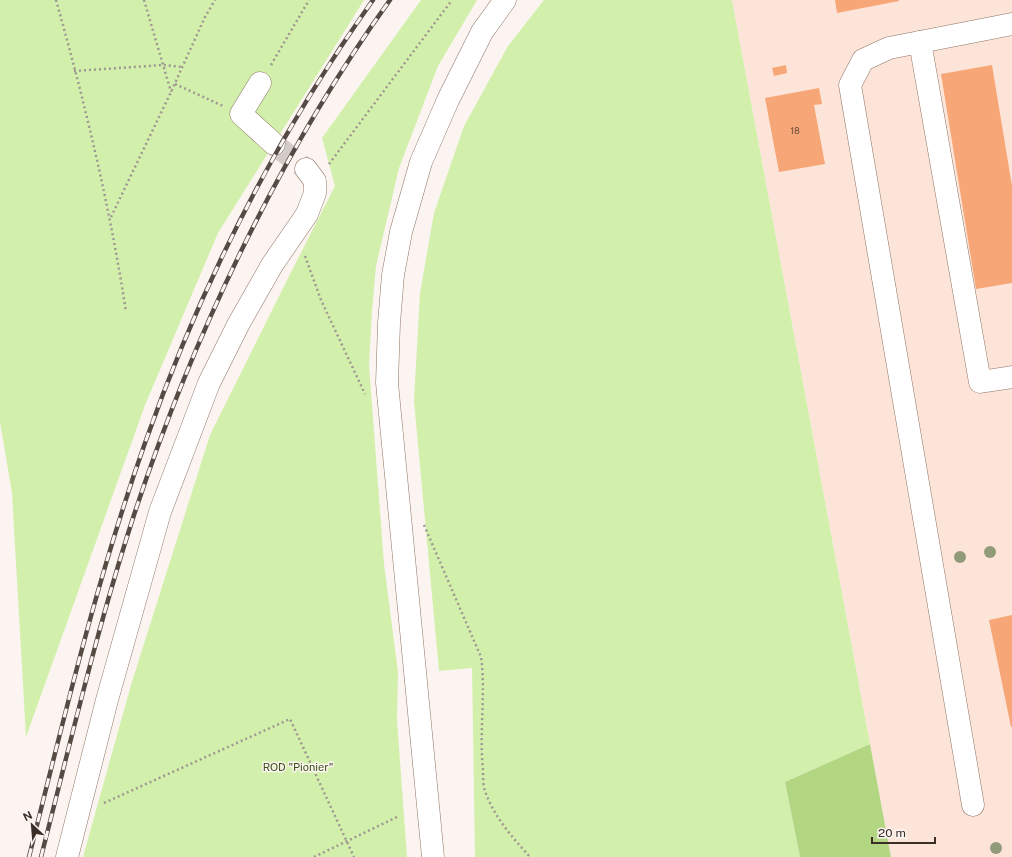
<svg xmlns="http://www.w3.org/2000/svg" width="1012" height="857" font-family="'Public Sans',sans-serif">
<rect width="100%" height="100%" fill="#fbf4f1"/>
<polygon fill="#fce5d8" points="732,0 1012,0 1012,857 891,857"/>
<g fill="#d2f0ab">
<polygon points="0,0 364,0 218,233 145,405 26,737 12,493 0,422"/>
<polygon points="421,0 477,0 438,66 399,168 376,266 372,311 369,365 384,564 398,672 397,720 407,857 83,857 131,685 210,435 287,280 335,186 322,138"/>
<polygon points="544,0 732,0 870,744 785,782 800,857 475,857 472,668 439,671 414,401 420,293 434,213 464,126 508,46"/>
</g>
<polygon fill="#b3d683" points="870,744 891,857 800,857 785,782"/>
<g fill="#f7a777">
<polygon points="835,0 899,0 899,1 837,13"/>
<polygon points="786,65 787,73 774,76 772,68"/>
<polygon points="992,65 1012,186 1012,283 976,289 941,74"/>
<polygon points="819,88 822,104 814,105 825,164 779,172 765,98"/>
<polygon points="1012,615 1012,727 1011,727 989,620"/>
</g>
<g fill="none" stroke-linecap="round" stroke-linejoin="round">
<polyline stroke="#d4ccc9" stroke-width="22" stroke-dasharray="22 11" stroke-linecap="butt" points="274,144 306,169"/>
<g stroke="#8f7364" stroke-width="23">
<g id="minor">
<polyline points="1012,24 920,42 980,382 1012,377"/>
<polyline points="920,42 889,48 863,60 850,85 973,805"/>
<polyline points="260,83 241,114 274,144"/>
<polyline points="67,857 107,700 160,512 209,383 238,325 272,265 307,214 315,193 315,181 306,169"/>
<polyline points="433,857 387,383 389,323 393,275 401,232 421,162 448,100 482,32 505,0"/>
</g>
</g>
<g stroke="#a09692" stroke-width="2.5" stroke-dasharray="2 3" stroke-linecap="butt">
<path d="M56,0C85,103 110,207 126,312"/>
<polyline points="144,0 171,92"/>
<polyline points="271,65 309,0"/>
<polyline points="74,71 163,65 182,67"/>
<polyline points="175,84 223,106"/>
<polyline points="329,164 452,0"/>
<polyline points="111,217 171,92 205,17 215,0"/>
<polyline points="305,256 321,300 365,394"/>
<path d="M424,525L481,657C486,694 479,732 483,770C483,777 483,785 485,791C494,817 512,837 530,857"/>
<polyline points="104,803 290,719 354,857"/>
<polyline points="314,857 397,817"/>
</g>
<use href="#minor" stroke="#fff" stroke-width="22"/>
<g stroke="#564b44" stroke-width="4.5">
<g id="rail">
<path d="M29,857C64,718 97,578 145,443C200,287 277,135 373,0"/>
<path d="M41,857C70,744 97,629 133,518C192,338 279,154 390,0"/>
</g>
</g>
<use href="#rail" stroke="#fbf4f1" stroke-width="3" stroke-dasharray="9" stroke-linecap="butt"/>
</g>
<g fill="#919a79">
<circle cx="990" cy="552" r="6"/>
<circle cx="960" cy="557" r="6"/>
<circle cx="996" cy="848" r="6"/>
</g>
<g text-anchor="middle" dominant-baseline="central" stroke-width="3" stroke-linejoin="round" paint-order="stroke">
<g font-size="9" fill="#694c3b">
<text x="795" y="130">18</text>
</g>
<g font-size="11" fill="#3a5016" stroke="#fbf4f1">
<text x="298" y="767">ROD "Pionier"</text>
</g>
</g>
<g transform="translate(32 825) rotate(334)" stroke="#fbf4f1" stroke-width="3" paint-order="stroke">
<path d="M0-3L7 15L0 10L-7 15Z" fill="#3a2e27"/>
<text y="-6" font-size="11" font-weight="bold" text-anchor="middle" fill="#3a2e27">N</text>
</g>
<path d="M872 837v6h63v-6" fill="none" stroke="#3a2e27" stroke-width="2"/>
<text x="878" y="837" font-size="12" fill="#3a2e27" stroke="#fbf4f1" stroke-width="3" paint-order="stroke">20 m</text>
</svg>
